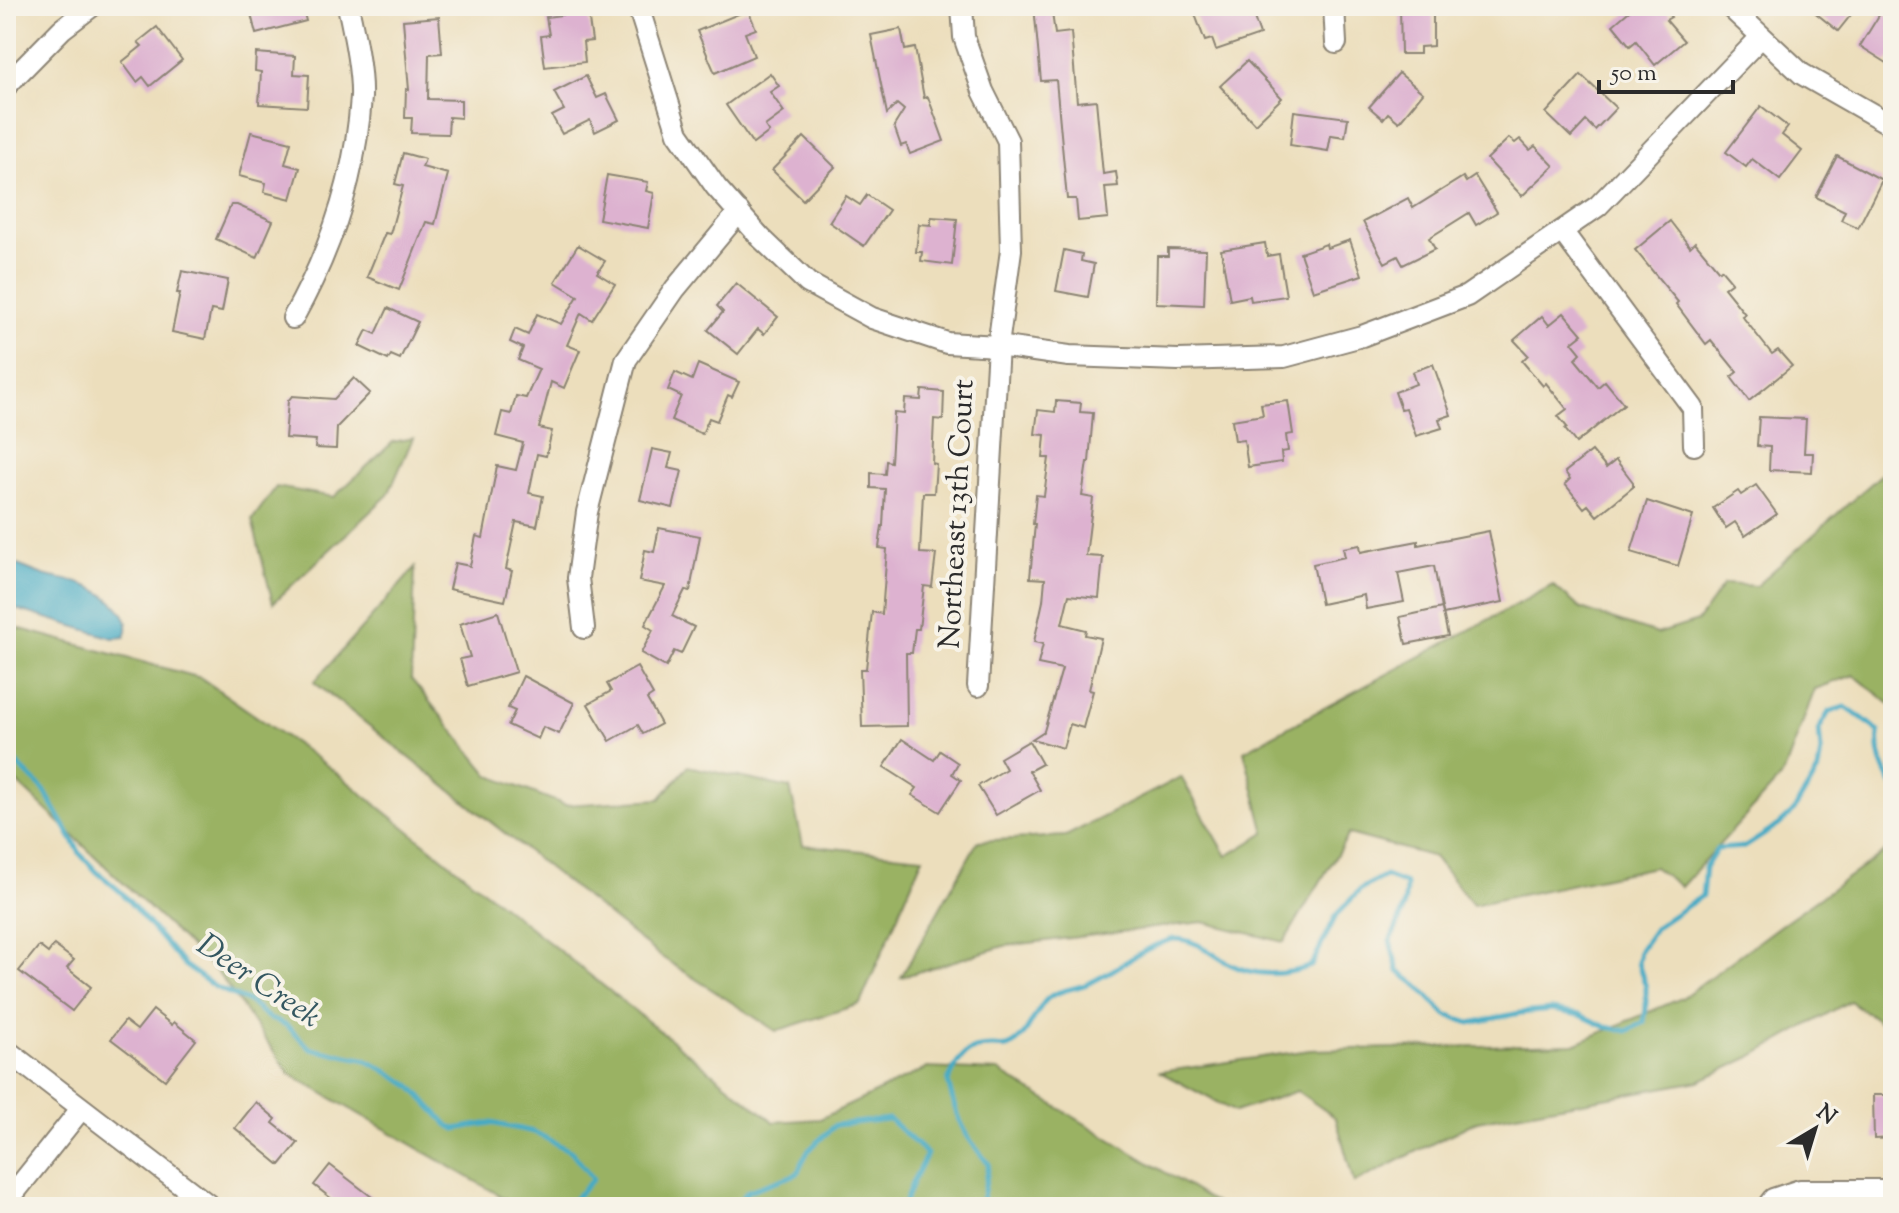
<svg xmlns="http://www.w3.org/2000/svg" width="1899" height="1213" font-family="'Sorts Mill Goudy',serif">
<rect width="100%" height="100%" fill="#f7f3e8"/>
<filter id="ink" filterUnits="userSpaceOnUse"><feTurbulence type="fractalNoise" baseFrequency=".0125" numOctaves="2"/><feDisplacementMap in="SourceGraphic" scale="16" xChannelSelector="R" yChannelSelector="G"/><feConvolveMatrix kernelMatrix="1 2 1 2 8 2 1 2 1" color-interpolation-filters="sRGB"/></filter>
<filter id="wash" filterUnits="userSpaceOnUse"><feTurbulence type="fractalNoise" baseFrequency=".006" numOctaves="4" result="noise"/><feDisplacementMap in="SourceGraphic" scale="32" xChannelSelector="R" yChannelSelector="G"/><feGaussianBlur stdDeviation="1.8" result="paint"/><feColorMatrix in="noise" values="0 0 0 0 0 0 0 0 0 0 0 0 0 0 0 0 0 1.4 0 .05"/><feComposite in="paint" operator="in"/></filter>
<g filter="url(#wash)">
<rect width="100%" height="100%" fill="#ecdebc"/>
<g fill="#9ab263" stroke="#626e47" stroke-width="2">
<polygon points="413,438 388,495 273,603 252,520 276,487 334,497 393,442"/>
<polygon points="1893,464 1893,707 1854,675 1815,689 1783,775 1681,887 1654,867 1473,905 1434,857 1349,834 1284,942 1203,922 1004,946 901,977 978,841 1066,836 1181,777 1227,856 1265,833 1244,751 1553,585 1581,609 1657,634 1698,621 1724,584 1756,586"/>
<polygon points="415,568 411,679 490,776 565,805 660,799 688,766 790,788 803,845 923,857 860,1004 776,1031 660,956 314,682"/>
<polygon points="6,625 201,678 329,767 774,1122 820,1119 927,1068 998,1071 1222,1207 512,1207 506,1199 290,1074 218,973 6,772"/>
<polygon points="1893,846 1893,1031 1850,1001 1753,1056 1699,1081 1477,1121 1354,1183 1336,1118 1297,1091 1235,1112 1160,1072 1310,1050 1574,1044 1682,998 1786,921"/>
</g>
<path fill="#44aac4" stroke="#386a78" stroke-width="2" d="M6,561C20,565 33,572 47,576C59,579 72,580 84,585C103,591 136,614 125,637L113,638L6,606Z"/>
<g fill="none" stroke-linecap="round" stroke-linejoin="round">
<g stroke="#44aac4" stroke-width="5">
<polyline points="6,753 44,790 81,855 97,872 121,892 184,965 215,987 249,1002 270,1019 286,1025 311,1049 363,1059 383,1069 411,1086 449,1126 455,1129 491,1123 534,1132 572,1152 593,1179 571,1202 571,1207"/>
<polyline points="734,1207 748,1191 797,1174 808,1151 835,1125 889,1119 927,1154 913,1181 903,1207"/>
<path d="M981,1207L989,1164C962,1133 957,1121 948,1081C961,1057 962,1047 992,1047C998,1047 1005,1049 1010,1046C1028,1038 1033,1013 1047,999C1056,990 1075,989 1087,984C1114,973 1134,953 1161,943C1165,942 1169,940 1173,939C1195,938 1211,954 1228,963C1253,977 1285,976 1311,966L1337,914L1362,888L1385,876L1406,884C1406,906 1400,921 1390,941L1398,971L1417,985L1446,1015L1470,1023L1520,1013L1552,1010L1580,1015L1606,1027L1627,1031L1644,1022L1646,1008V987L1638,963L1640,950L1656,927L1702,896L1705,868L1717,849L1745,847L1779,825L1793,812L1818,771L1821,751L1819,729L1829,712L1845,707L1862,718L1879,732C1877,755 1882,766 1893,786"/>
</g>
</g>
<g id="blocks">
<g fill="#ddb2d0">
<polygon points="249,6 302,6 306,21 256,34"/>
<polygon points="560,6 587,6 592,41 583,42 585,62 545,67 541,36 549,35 546,17 562,15"/>
<polygon points="1034,6 1051,6 1055,34 1071,32 1077,102 1096,100 1103,174 1116,172 1118,186 1105,187 1108,218 1078,221 1076,199 1067,199 1056,80 1041,81"/>
<polygon points="1201,6 1250,6 1260,35 1216,50 1212,39 1205,41 1193,9"/>
<polygon points="1400,6 1433,6 1433,46 1420,47 1420,54 1401,54"/>
<polygon points="1635,6 1662,6 1671,17 1666,20 1684,41 1655,65 1636,41 1630,46 1613,25"/>
<polygon points="1807,6 1858,6 1838,31"/>
<polygon points="748,10 756,29 745,33 754,56 715,73 697,31"/>
<polygon points="1881,12 1893,19 1893,54 1887,63 1860,46"/>
<polygon points="439,17 442,53 429,54 428,99 461,100 461,118 449,117 448,134 411,133 412,118 405,118 406,89 409,90 403,20"/>
<polygon points="157,27 182,60 150,86 143,77 137,82 122,62 142,46 138,42"/>
<polygon points="901,29 905,50 915,48 924,98 928,97 944,141 910,154 906,144 901,146 894,126 904,110 897,104 887,114 871,35"/>
<polygon points="256,53 295,56 294,74 309,75 307,107 259,104 261,72 255,71"/>
<polygon points="1247,61 1282,98 1255,124 1220,86"/>
<polygon points="770,73 779,86 770,92 784,112 765,126 769,132 753,144 726,105"/>
<polygon points="1399,73 1423,93 1399,122 1388,113 1383,119 1369,107"/>
<polygon points="1581,75 1616,108 1595,130 1586,121 1571,137 1546,113"/>
<polygon points="586,76 597,98 606,94 619,120 595,132 590,120 562,134 552,116 564,110 554,92"/>
<polygon points="1761,106 1788,127 1782,135 1802,151 1780,180 1752,159 1746,167 1726,152"/>
<polygon points="1294,111 1348,118 1345,137 1331,135 1328,151 1290,145"/>
<polygon points="251,132 291,142 285,164 300,168 291,199 264,192 266,183 239,176"/>
<polygon points="804,137 835,167 803,200 772,170"/>
<polygon points="1509,138 1515,143 1520,139 1530,150 1535,146 1554,166 1522,196 1487,159"/>
<polygon points="403,153 425,159 422,167 448,174 435,224 426,222 399,290 367,277 385,233 390,234 403,186 395,184"/>
<polygon points="1837,156 1882,180 1858,228 1841,220 1845,211 1816,197"/>
<polygon points="607,175 648,182 646,191 654,193 648,228 599,219"/>
<polygon points="1475,176 1497,212 1476,225 1469,213 1429,238 1435,249 1403,265 1398,256 1385,263 1363,222 1408,198 1413,208 1463,177 1466,182"/>
<polygon points="867,195 889,210 864,246 829,222 846,196 860,205"/>
<polygon points="231,205 237,205 273,221 257,258 216,239"/>
<polygon points="931,217 957,219 952,265 921,261 922,252 916,252 919,224 931,225"/>
<polygon points="1670,221 1690,247 1695,242 1719,271 1721,269 1732,282 1724,288 1745,314 1742,316 1772,354 1778,350 1792,366 1749,401 1731,377 1737,372 1711,340 1706,344 1676,304 1678,302 1635,250"/>
<polygon points="1350,240 1362,275 1313,291 1300,253 1326,244 1327,248"/>
<polygon points="1265,243 1267,256 1279,254 1286,296 1251,301 1250,296 1230,300 1221,250"/>
<polygon points="578,245 605,261 597,273 615,284 592,320 581,313 567,345 580,350 564,388 551,382 539,428 552,431 546,456 537,454 529,493 543,496 537,526 516,522 506,569 512,571 505,601 449,589 455,563 470,566 476,536 483,538 497,466 516,470 523,443 496,436 502,412 511,414 516,396 526,398 539,369 518,360 523,348 510,342 515,329 528,335 537,314 561,324 578,296 555,282"/>
<polygon points="1168,249 1206,250 1204,305 1156,303 1157,256 1168,256"/>
<polygon points="1064,250 1082,254 1081,261 1094,264 1088,297 1056,291"/>
<polygon points="182,271 228,280 222,312 211,310 205,339 172,332 180,293 177,293"/>
<polygon points="736,283 778,317 764,334 758,329 738,354 708,330 723,312 717,306"/>
<polygon points="388,308 418,322 400,359 391,355 388,360 359,346 367,330 376,334"/>
<polygon points="1564,313 1582,334 1572,342 1581,353 1575,359 1598,387 1605,381 1624,404 1576,443 1565,429 1567,427 1558,416 1567,409 1546,383 1543,386 1522,361 1528,355 1514,340 1542,316 1549,325"/>
<polygon points="698,364 739,382 732,397 728,395 717,421 709,418 702,434 671,420 681,396 668,390 675,372 692,380"/>
<polygon points="1433,364 1451,415 1439,419 1442,428 1416,436 1406,408 1401,409 1395,392 1416,384 1412,372"/>
<polygon points="354,378 370,393 337,427 336,449 315,448 316,440 285,438 288,401 292,396 334,399"/>
<polygon points="922,390 944,392 943,420 934,419 932,463 936,464 934,493 923,493 920,553 936,554 932,587 924,586 919,629 915,629 912,653 906,653 907,726 862,727 860,669 866,669 872,612 882,614 887,549 879,548 882,526 883,526 885,489 871,488 871,473 885,474 886,461 891,462 894,413 904,414 905,399 921,400"/>
<polygon points="1056,401 1081,403 1080,412 1093,413 1089,462 1087,462 1082,496 1093,498 1086,556 1103,557 1099,598 1069,595 1062,624 1086,630 1085,635 1101,638 1089,690 1093,691 1083,728 1070,724 1063,748 1032,739 1044,731 1062,669 1038,664 1043,644 1034,642 1043,601 1045,579 1030,578 1035,524 1033,524 1036,495 1044,496 1049,458 1043,458 1045,435 1035,434 1038,410 1055,412"/>
<polygon points="1288,401 1293,434 1286,435 1288,451 1281,452 1282,462 1248,467 1244,440 1235,441 1232,420 1263,415 1261,404"/>
<polygon points="1759,417 1806,419 1804,453 1813,453 1812,472 1769,470 1770,447 1757,446"/>
<polygon points="652,449 672,453 668,468 682,471 673,508 640,500"/>
<polygon points="1592,451 1606,468 1616,460 1633,482 1633,487 1597,516 1588,505 1584,508 1565,484 1570,479 1565,472"/>
<polygon points="1756,485 1777,514 1745,536 1735,522 1726,528 1713,508 1738,491 1741,495"/>
<polygon points="1647,501 1693,516 1678,566 1631,552"/>
<polygon points="659,528 700,536 690,591 685,590 672,616 694,627 681,654 674,651 666,667 641,653 653,630 645,625 665,586 639,581 645,550 654,552"/>
<polygon points="1489,531 1503,602 1443,614 1434,566 1398,573 1404,602 1366,609 1364,595 1321,604 1313,564 1345,557 1343,548 1360,545 1361,552 1418,541 1418,545"/>
<polygon points="1442,608 1448,636 1406,644 1400,617"/>
<polygon points="498,612 516,672 468,686 460,659 470,657 460,624"/>
<polygon points="637,667 653,695 647,699 661,724 643,734 638,725 610,741 588,704 611,691 607,684"/>
<polygon points="523,676 574,703 559,734 543,727 538,739 508,725 515,711 508,708"/>
<polygon points="902,739 934,760 940,751 958,763 952,774 961,780 940,812 912,795 917,788 884,767"/>
<polygon points="1029,741 1042,764 1029,771 1040,790 996,815 978,786 1006,769 1000,758"/>
<polygon points="54,945 74,960 67,968 91,987 72,1011 19,971 39,946 48,953"/>
<polygon points="153,1010 172,1025 174,1022 196,1040 165,1080 111,1039 125,1021 137,1030"/>
<polygon points="1873,1095 1893,1095 1893,1138 1874,1139"/>
<polygon points="256,1102 276,1119 273,1123 298,1143 280,1165 235,1128"/>
<polygon points="330,1165 385,1207 342,1207 314,1185"/>
</g>
</g>
</g>
<g filter="url(#ink)">
<use href="#blocks" fill-opacity="0" stroke="#8c8474" stroke-width="2"/>
<g fill="none" stroke-linecap="round" stroke-linejoin="round">
<g stroke="#8c8474" stroke-width="24">
<g id="minor">
<polyline points="638,6 678,133 716,187 761,238 808,283 872,318 947,343 998,346 1069,356 1178,360 1284,357 1362,336 1467,296 1598,206 1761,37"/>
<polyline points="962,6 964,37 983,91 1008,141 1011,250 998,346 978,686"/>
<polyline points="1334,6 1336,43"/>
<polyline points="1729,6 1802,74 1893,126"/>
<polyline points="6,86 62,29 92,6"/>
<polyline points="1562,231 1693,408 1694,445"/>
<path d="M293,318C331,250 356,175 361,97C362,70 354,33 348,6"/>
<polyline points="584,628 578,578 587,512 626,360 675,289 739,212"/>
<polyline points="6,1050 211,1207"/>
<polyline points="6,1203 81,1109"/>
<polyline points="1767,1207 1773,1199 1800,1190 1893,1190"/>
</g>
</g>
<use href="#minor" stroke="#fff" stroke-width="20"/>
</g>
</g>
<g text-anchor="middle" dominant-baseline="central" stroke-width="8" stroke-linejoin="round" paint-order="stroke">
<g font-size="30" fill="#2b2b2b" stroke="#f7f3e8">
<text transform="translate(958 514) rotate(-87)">Northeast 13th Court</text>
</g>
<g font-size="32" font-style="italic" fill="#345761" stroke="#f7f3e8">
<text transform="translate(258 982) rotate(34)">Deer Creek</text>
</g>
</g>
<rect width="1899" height="1213" fill="none" stroke="#f7f3e8" stroke-width="32"/>
<g transform="translate(1815 1129) rotate(38)" stroke="#f7f3e8" stroke-width="6" paint-order="stroke">
<path d="M0-6L14 30L0 20L-14 30Z" fill="#2b2b2b"/>
<text y="-12" font-size="22" font-weight="bold" text-anchor="middle" fill="#2b2b2b">N</text>
</g>
<path d="M1599 80v12h134v-12" fill="none" stroke="#2b2b2b" stroke-width="4"/>
<text x="1611" y="80" font-size="24" fill="#2b2b2b" stroke="#f7f3e8" stroke-width="6" paint-order="stroke">50 m</text>
</svg>
